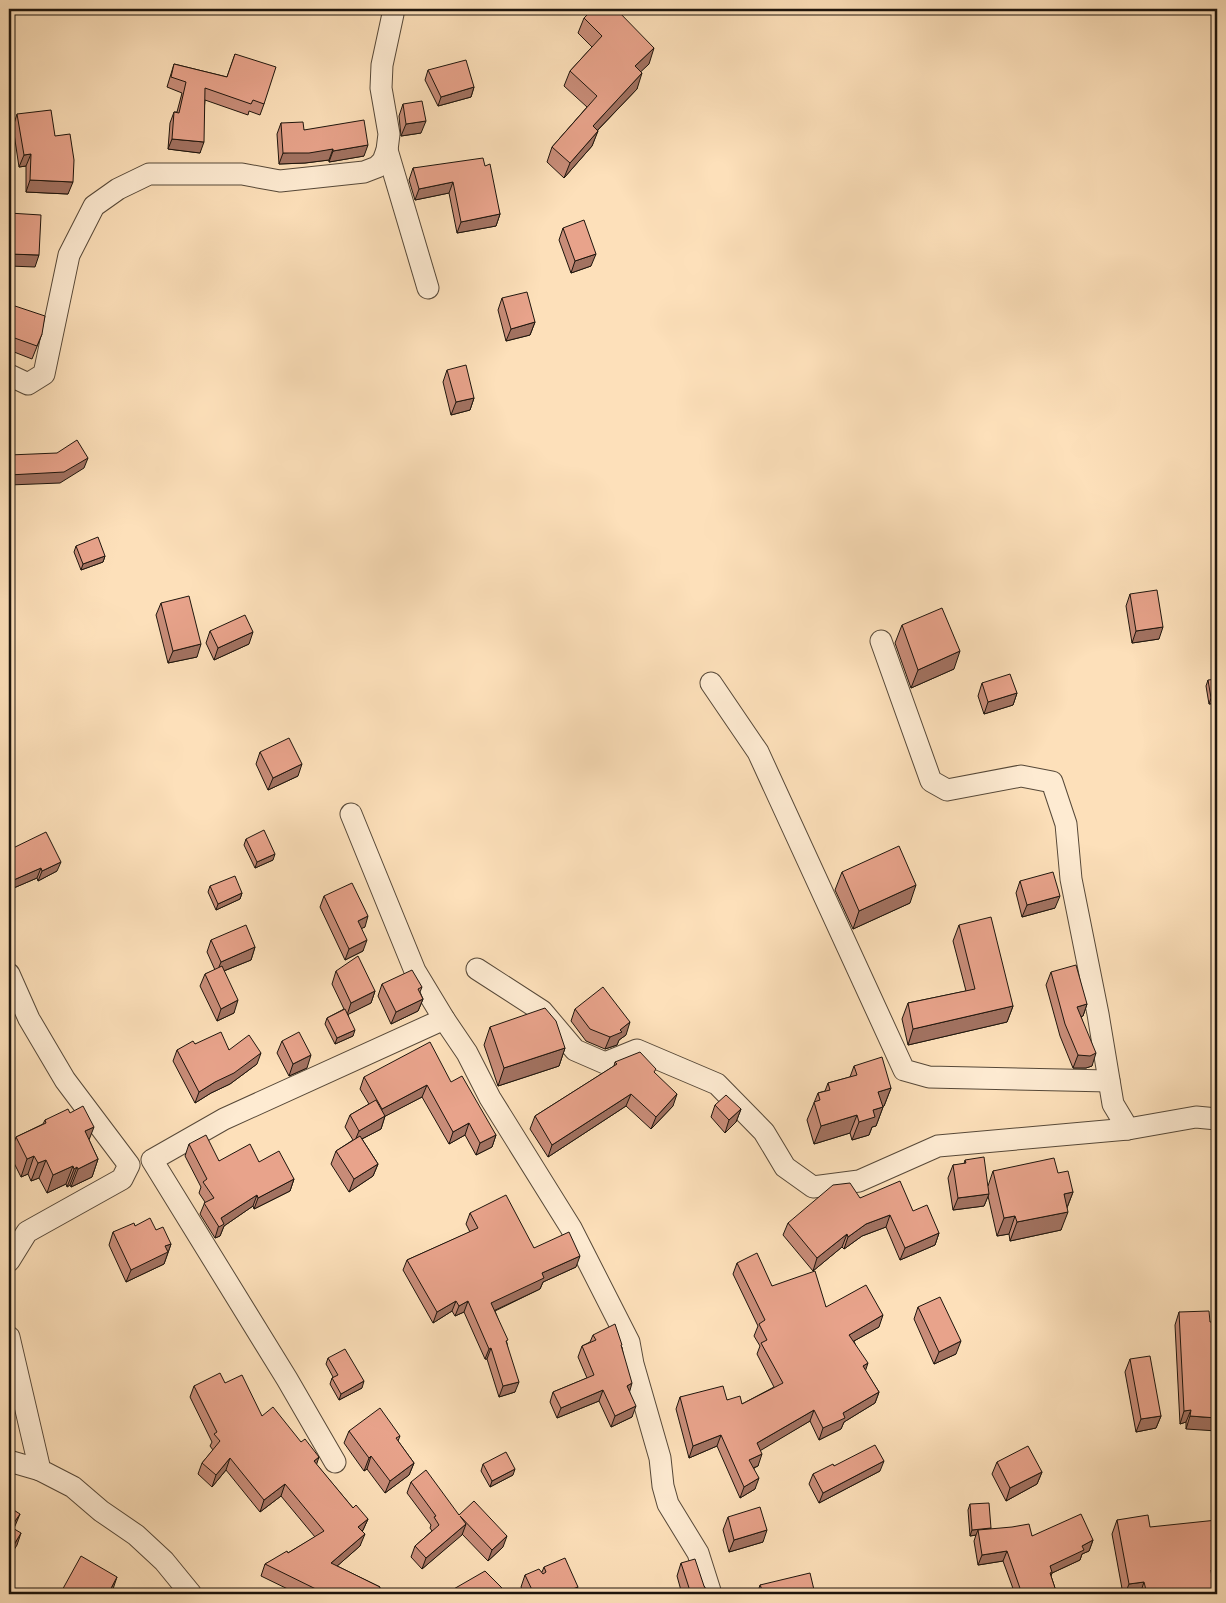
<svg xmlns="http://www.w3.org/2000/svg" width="1226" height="1603" font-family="'Gentium Book Plus',serif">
<rect width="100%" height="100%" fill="#fde0ba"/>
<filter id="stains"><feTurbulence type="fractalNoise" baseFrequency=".004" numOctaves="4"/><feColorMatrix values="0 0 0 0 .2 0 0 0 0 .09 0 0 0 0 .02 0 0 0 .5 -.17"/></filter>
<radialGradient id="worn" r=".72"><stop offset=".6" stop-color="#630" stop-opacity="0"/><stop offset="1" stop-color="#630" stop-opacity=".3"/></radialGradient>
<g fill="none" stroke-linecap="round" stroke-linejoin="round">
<g stroke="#564838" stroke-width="23">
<g id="street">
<polyline points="387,150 428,288"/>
<polyline points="9,375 28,384 44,374 69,255 94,206 118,189 149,174 242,174 280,181 364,172 377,167 383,161 387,150 389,134 381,88 382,65 393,14 392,9"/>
<polyline points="881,641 931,781 947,790 1021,776 1052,782 1066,824 1071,879 1098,1014 1113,1104 1128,1129 1196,1117 1217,1119"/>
<polyline points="711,683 758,752 904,1070 929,1077 1109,1081"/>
<polyline points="351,814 415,971 444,1019 467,1053 490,1098 571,1228 629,1342 633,1364 660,1458 663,1486 668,1504 698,1553 711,1594"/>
<polyline points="477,969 542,1011 575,1050 605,1063 637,1050 717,1084 764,1132 785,1167 813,1187 859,1181 938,1146 1128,1129"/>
<polyline points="9,974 29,1019 65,1080 129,1165 122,1179 27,1232 9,1261"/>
<polyline points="9,1337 40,1470 73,1487 101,1511 136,1535 164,1561 191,1594"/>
<polyline points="9,1461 40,1470"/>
<polyline points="335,1462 287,1379 152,1160 224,1119 444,1019"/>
</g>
</g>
<use href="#street" stroke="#feebd2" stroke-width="21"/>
</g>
<g fill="#c88c78" stroke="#1e150d">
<polygon points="584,18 649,64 640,71 637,89 598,130 592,146 564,178 547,162 552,147 587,107 564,86 570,71 592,47 578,33"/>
<polygon points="235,54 264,104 260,115 249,111 248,115 205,100 200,153 168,149 170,123 174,112 177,112 182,93 167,87 174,64 227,77"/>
<polygon points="428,70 474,87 471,97 438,106 425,80"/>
<polygon points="403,104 421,133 401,136 399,116"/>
<polygon points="17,114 55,136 68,194 26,192 26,166 19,167 13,127"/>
<polygon points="281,123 304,130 364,156 329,162 329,160 305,163 279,164 277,134"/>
<polygon points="485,166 500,214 496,226 457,233 449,193 415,200 409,180 413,168"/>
<polygon points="563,228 591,266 571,273 559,240"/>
<polygon points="502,298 535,322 530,335 506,341 498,310"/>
<polygon points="9,304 42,334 32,359 9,350"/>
<polygon points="447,370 474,398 470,410 451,415 443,382"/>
<polygon points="76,546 105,556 103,562 81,570 74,552"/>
<polygon points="1130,594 1159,639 1132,643 1126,606"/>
<polygon points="161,603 197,657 168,663 156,615"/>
<polygon points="902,625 954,669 911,688 895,643"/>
<polygon points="210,631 249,644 214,660 206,643"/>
<polygon points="1208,680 1217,703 1209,704 1206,686"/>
<polygon points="982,683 1017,693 1013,705 984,714 978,696"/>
<polygon points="260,752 298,776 268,790 256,764"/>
<polygon points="246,839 273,860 255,868 244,845"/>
<polygon points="9,850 57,871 38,881 37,878 9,890"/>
<polygon points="842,872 910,903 853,929 835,890"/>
<polygon points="1020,881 1055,908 1022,917 1016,893"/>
<polygon points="210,886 242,893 240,899 216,910 208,892"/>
<polygon points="324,896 365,927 361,928 363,951 345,960 320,907"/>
<polygon points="959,925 1013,1006 1007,1022 908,1045 902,1019 908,1003 966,991 953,941"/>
<polygon points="211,940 255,947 251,960 224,971 234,1013 217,1021 200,986 205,974 215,970 207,952"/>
<polygon points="336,971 375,991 371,1003 348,1014 353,1036 335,1044 325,1024 327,1018 344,1009 332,984"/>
<polygon points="1051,972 1087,1004 1083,1016 1081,1016 1092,1066 1086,1068 1073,1068 1060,1036 1046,985"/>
<polygon points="382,984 422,987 420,992 423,999 418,1011 391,1024 378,996"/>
<polygon points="575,1009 626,1035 619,1040 617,1045 605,1049 586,1041 571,1021"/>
<polygon points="490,1027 565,1048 559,1066 498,1086 484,1045"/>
<polygon points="282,1041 307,1068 289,1076 277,1053"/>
<polygon points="195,1044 229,1050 257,1064 230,1084 211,1093 195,1103 173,1061 177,1050"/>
<polygon points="615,1062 655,1073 673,1106 651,1129 626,1106 548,1157 530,1129 535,1116 614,1066"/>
<polygon points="854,1066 891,1088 884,1106 883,1107 876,1126 872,1127 869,1135 852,1140 850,1133 814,1144 807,1120 818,1093 825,1091 828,1083 850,1077"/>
<polygon points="364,1077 451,1082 496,1135 492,1147 476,1155 465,1135 449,1144 422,1097 385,1116 381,1129 362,1139 378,1164 373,1176 349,1192 331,1164 336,1151 353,1140 345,1127 350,1115 369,1104 360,1089"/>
<polygon points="715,1105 741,1109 736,1122 725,1133 711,1117"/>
<polygon points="70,1113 89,1140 98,1159 92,1177 71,1187 70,1185 67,1187 66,1184 47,1193 39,1178 31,1181 28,1174 21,1177 10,1155 16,1137 43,1124 45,1120"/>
<polygon points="189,1144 219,1161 259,1162 294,1179 290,1191 254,1209 253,1206 224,1226 220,1236 215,1238 200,1214 205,1202 199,1193 201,1187 185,1156"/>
<polygon points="965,1160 988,1186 993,1171 1058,1173 1073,1192 1067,1208 1061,1230 1010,1241 1009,1234 997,1236 988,1196 984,1206 953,1210 948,1178 953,1165 964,1164"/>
<polygon points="860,1198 913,1211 939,1233 935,1245 900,1260 886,1227 862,1236 844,1249 842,1247 813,1271 783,1235 788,1223"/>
<polygon points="470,1213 534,1248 576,1267 543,1282 540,1289 495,1311 507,1343 515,1392 499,1397 487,1359 485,1359 464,1312 455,1316 452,1311 433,1323 403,1270 407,1260 470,1232 466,1224"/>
<polygon points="135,1226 156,1230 171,1244 164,1264 126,1282 109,1245 113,1232"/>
<polygon points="737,1263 772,1286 826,1307 879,1327 854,1341 865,1370 879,1392 875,1403 844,1422 841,1429 819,1440 810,1421 760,1450 758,1466 754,1468 755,1489 740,1498 717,1446 689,1458 676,1409 680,1397 727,1400 742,1404 774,1387 757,1354 760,1346 754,1336 758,1326 733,1274"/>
<polygon points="918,1307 956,1354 934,1364 914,1319"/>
<polygon points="1179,1312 1210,1322 1216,1367 1186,1429 1186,1422 1180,1424 1175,1325"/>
<polygon points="593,1335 622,1347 629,1391 632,1417 611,1427 599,1401 557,1418 550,1402 553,1392 587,1378 578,1357 582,1346 590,1342"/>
<polygon points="328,1358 362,1388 339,1400 330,1384 332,1378 333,1377 326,1364"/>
<polygon points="1130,1359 1161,1416 1156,1428 1136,1432 1125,1372"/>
<polygon points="225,1383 316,1464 353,1508 368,1519 363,1530 362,1532 360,1546 337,1566 380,1587 378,1594 298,1594 261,1576 265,1564 288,1553 315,1537 281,1496 260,1512 226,1470 212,1487 198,1474 202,1463 213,1450 210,1446 212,1442 190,1397 194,1386"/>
<polygon points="349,1431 400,1436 398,1441 414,1463 409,1475 385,1493 367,1469 364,1471 344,1443"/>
<polygon points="997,1462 1042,1472 1037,1484 1006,1501 992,1474"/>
<polygon points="483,1464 513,1475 490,1487 481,1471"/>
<polygon points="834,1466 880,1471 819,1503 809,1484 813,1474"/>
<polygon points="411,1482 459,1515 503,1547 488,1561 462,1534 422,1569 411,1557 415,1546 432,1531 430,1528 431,1525 407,1493"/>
<polygon points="970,1504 991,1528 990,1529 1032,1536 1093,1540 1089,1551 1082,1554 1080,1560 1052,1573 1051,1576 1057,1594 1015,1594 1003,1561 978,1565 974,1541 976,1535 970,1536 968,1510"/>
<polygon points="728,1517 763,1542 729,1552 723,1530"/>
<polygon points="1117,1520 1150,1527 1212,1584 1214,1594 1123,1594 1112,1534"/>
<polygon points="681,1563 704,1586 707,1591 712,1594 682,1594 677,1576"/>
<polygon points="544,1567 575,1594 524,1594 521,1587 525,1575 542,1572"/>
<polygon points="760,1585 815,1594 757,1594"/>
<polygon points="452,1590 508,1594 451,1594"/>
</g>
<g fill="#a27261" stroke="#1e150d">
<polygon points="1099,9 1104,9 1097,12"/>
<polygon points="654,48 649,64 630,82 635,66"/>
<polygon points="642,73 637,89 587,141 593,126"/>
<polygon points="474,87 471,97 438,106 441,97"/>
<polygon points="426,121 421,133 401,136 406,124"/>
<polygon points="598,131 592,146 564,178 570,163"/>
<polygon points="172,139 204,142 200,153 168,149"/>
<polygon points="368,145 364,156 329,162 333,151"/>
<polygon points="333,149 329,160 305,163 279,164 283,153"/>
<polygon points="31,154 26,166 19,167 24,155"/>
<polygon points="30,180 73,182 68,194 26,192"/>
<polygon points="453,182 449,193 415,200 419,189"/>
<polygon points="500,214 496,226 457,233 461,222"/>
<polygon points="9,254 39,255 35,267 9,266"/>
<polygon points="596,254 591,266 571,273 575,261"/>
<polygon points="535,322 530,335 506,341 511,329"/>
<polygon points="474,398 470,410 451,415 456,402"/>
<polygon points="88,458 84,468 60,483 9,485 9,475"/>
<polygon points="105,556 103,562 81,570 83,564"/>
<polygon points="1163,627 1159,639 1132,643 1136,631"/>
<polygon points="253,632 249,644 214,660 218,648"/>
<polygon points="201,644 197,657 168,663 173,651"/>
<polygon points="960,651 954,669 911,688 918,670"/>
<polygon points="1017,693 1013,705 984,714 988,702"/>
<polygon points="1217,697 1217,703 1209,704 1211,698"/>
<polygon points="302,764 298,776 268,790 273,778"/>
<polygon points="275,854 273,860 255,868 257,862"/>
<polygon points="61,862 57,871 38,881 42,871"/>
<polygon points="41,868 37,878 9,890 9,882"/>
<polygon points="916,885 910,903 853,929 859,911"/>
<polygon points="242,893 240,899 216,910 218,904"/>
<polygon points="1060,896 1055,908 1022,917 1027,905"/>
<polygon points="368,916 365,927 354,932 358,921"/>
<polygon points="367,940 363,951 345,960 349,949"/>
<polygon points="255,947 251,960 216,974 221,962"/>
<polygon points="375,991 371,1003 347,1015 351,1003"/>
<polygon points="423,999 418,1011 391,1024 396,1012"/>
<polygon points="238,1000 234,1013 217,1021 221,1009"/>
<polygon points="1087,1004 1083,1016 1073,1019 1077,1007"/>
<polygon points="1013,1006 1007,1022 908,1045 913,1029"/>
<polygon points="630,1022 626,1035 619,1040 617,1045 605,1049 610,1037"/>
<polygon points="355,1030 353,1036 335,1044 337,1038"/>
<polygon points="565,1048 559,1066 498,1086 504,1068"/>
<polygon points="261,1053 257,1064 230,1084 211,1093 195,1103 199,1092"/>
<polygon points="1096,1053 1092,1066 1086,1068 1073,1068 1078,1055"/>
<polygon points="311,1055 307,1068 289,1076 293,1064"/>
<polygon points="427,1085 422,1097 378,1120 382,1109"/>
<polygon points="891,1088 884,1106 872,1110 878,1092"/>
<polygon points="631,1094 626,1106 548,1157 552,1145"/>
<polygon points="677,1094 673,1106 651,1129 656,1117"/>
<polygon points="883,1107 876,1126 872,1127 869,1135 852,1140 859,1122 873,1110"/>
<polygon points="741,1109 736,1122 725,1133 729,1120"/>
<polygon points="857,1115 850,1133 814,1144 821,1126"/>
<polygon points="385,1116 381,1129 354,1143 359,1131"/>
<polygon points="469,1123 465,1135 449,1144 453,1132"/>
<polygon points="94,1127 87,1145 85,1131"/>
<polygon points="496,1135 492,1147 476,1155 480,1143"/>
<polygon points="34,1156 28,1174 21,1177 27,1159"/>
<polygon points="98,1159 92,1177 71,1187 78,1169"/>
<polygon points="46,1160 39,1178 31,1181 38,1163"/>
<polygon points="378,1164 373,1176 349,1192 354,1179"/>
<polygon points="73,1166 66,1184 47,1193 53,1175"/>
<polygon points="77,1167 70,1185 67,1187 74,1169"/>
<polygon points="294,1179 290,1191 254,1209 258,1198"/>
<polygon points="1073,1192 1066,1210 1064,1194"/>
<polygon points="989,1194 984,1206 953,1210 958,1198"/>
<polygon points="257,1195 253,1206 224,1226 220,1236 215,1238 221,1218"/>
<polygon points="1068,1212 1061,1230 1010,1241 1017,1222"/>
<polygon points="890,1215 886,1227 862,1236 844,1249 848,1237 866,1224"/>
<polygon points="1015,1216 1009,1234 997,1236 1004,1218"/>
<polygon points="939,1233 935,1245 900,1260 905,1248"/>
<polygon points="847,1234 842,1247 813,1271 817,1258"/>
<polygon points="171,1244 164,1264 126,1282 131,1270 165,1246"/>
<polygon points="580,1256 576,1267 543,1282 540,1289 487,1314 491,1303 542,1273"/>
<polygon points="456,1301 452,1311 433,1323 437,1312"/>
<polygon points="468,1301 464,1312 455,1316 459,1306"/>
<polygon points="883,1315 879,1327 845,1346 849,1335"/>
<polygon points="961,1341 956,1354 934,1364 939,1352"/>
<polygon points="491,1348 487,1359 485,1359 489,1349"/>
<polygon points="868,1363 864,1375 863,1366"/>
<polygon points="364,1381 362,1388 339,1400 341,1394"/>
<polygon points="519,1382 515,1392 499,1397 503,1386"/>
<polygon points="632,1383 629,1394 627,1386"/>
<polygon points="603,1390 599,1401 557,1418 561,1408"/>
<polygon points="879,1392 875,1403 844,1422 841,1429 819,1440 823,1428 843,1413"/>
<polygon points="636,1406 632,1417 611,1427 615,1416"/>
<polygon points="814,1410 810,1421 753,1455 757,1443"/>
<polygon points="1191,1410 1186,1422 1180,1424 1184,1411"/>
<polygon points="1161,1416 1156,1428 1136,1432 1141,1419"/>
<polygon points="1190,1416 1217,1418 1217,1431 1186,1429"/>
<polygon points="721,1435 717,1446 689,1458 693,1446"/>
<polygon points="762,1454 758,1466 745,1471 749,1460"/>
<polygon points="371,1456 367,1469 364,1471 369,1458"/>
<polygon points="319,1457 315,1469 314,1461"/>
<polygon points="230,1458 226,1470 212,1487 216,1475"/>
<polygon points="884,1461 880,1471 819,1503 823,1493"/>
<polygon points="414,1463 409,1475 385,1493 390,1481"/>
<polygon points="515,1469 513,1475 490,1487 492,1481"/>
<polygon points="1042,1472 1037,1484 1006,1501 1010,1488"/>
<polygon points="759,1478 755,1489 740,1498 744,1487"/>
<polygon points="285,1484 281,1496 260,1512 264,1500"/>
<polygon points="20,1514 15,1526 9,1536 11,1527"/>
<polygon points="368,1519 363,1530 354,1539 358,1527"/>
<polygon points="466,1524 462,1535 422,1569 426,1558"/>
<polygon points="991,1528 989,1534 978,1530 976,1535 970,1536 972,1530"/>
<polygon points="767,1530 763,1542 729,1552 734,1540"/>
<polygon points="21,1533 17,1545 9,1558 9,1553"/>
<polygon points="365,1534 360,1546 327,1575 331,1563"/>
<polygon points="507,1536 503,1547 488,1561 492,1550"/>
<polygon points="1093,1540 1089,1551 1082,1554 1080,1560 1052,1573 1048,1582 1050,1566 1082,1546"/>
<polygon points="1007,1551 1003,1561 978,1565 982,1555"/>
<polygon points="1217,1569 1217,1583 1206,1584 1211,1570"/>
<polygon points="117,1577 113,1589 110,1594 108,1594"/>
<polygon points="1144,1582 1140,1594 1125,1594 1129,1584"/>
<polygon points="578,1587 575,1594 560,1594"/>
</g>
<g fill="#e8a38b" stroke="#1e150d">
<polygon points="593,9 616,9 654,48 635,66 642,73 593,126 598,131 570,163 552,147 597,96 570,71 602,36 584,18"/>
<polygon points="235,54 276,67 264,104 253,100 251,104 205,88 204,142 172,139 174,112 179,113 186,82 171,77 174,64 227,77"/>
<polygon points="466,60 474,87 441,97 428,70"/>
<polygon points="422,101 426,121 406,124 403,104"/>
<polygon points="51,110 55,136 70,134 74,160 73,182 30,180 31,154 24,155 17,114"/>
<polygon points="364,120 368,145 333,151 333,149 309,153 283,153 281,123 303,122 304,130"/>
<polygon points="483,158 485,166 490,164 500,214 461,222 453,182 419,189 413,168"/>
<polygon points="9,213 41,215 39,255 9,254"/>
<polygon points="584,220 596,254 575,261 563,228"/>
<polygon points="527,292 535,322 511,329 502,298"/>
<polygon points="9,304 45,316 42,334 37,346 9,336"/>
<polygon points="466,365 474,398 456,402 447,370"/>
<polygon points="77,440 88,458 64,472 9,475 9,455 57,453"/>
<polygon points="98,537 105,556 83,564 76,546"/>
<polygon points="1157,590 1163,627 1136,631 1130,594"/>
<polygon points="189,596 201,644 173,651 161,603"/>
<polygon points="942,608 960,651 918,670 902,625"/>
<polygon points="245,615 253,632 218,648 210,631"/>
<polygon points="1010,674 1017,693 988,702 982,683"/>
<polygon points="1217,679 1217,697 1211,698 1208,680"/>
<polygon points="289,738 302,764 273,778 260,752"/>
<polygon points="264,830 275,854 257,862 246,839"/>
<polygon points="46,832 61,862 42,871 41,868 9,882 9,850"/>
<polygon points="899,846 916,885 859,911 842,872"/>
<polygon points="1053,872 1060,896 1027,905 1020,881"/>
<polygon points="235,876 242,893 218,904 210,886"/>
<polygon points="352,883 368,916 358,921 367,940 349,949 324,896"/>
<polygon points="991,917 1013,1006 913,1029 908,1003 975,989 959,925"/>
<polygon points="246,925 255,947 221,962 211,940"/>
<polygon points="358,956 375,991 351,1003 336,971"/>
<polygon points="1076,965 1087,1004 1077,1007 1096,1053 1090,1056 1078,1055 1065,1024 1051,972"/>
<polygon points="222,966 238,1000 221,1009 205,974"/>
<polygon points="412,970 422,987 418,989 423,999 396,1012 382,984"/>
<polygon points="603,987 630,1022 620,1030 622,1032 610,1037 590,1029 575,1009"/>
<polygon points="545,1008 556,1021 565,1048 504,1068 490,1027"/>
<polygon points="345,1009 355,1030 337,1038 327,1018"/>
<polygon points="221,1032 229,1050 249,1035 261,1053 234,1073 215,1082 199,1092 177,1050 193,1041 195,1044"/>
<polygon points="299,1032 311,1055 293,1064 282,1041"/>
<polygon points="430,1042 451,1082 462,1076 496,1135 480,1143 469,1123 453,1132 427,1085 382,1109 364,1077"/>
<polygon points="640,1052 656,1069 654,1072 677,1094 656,1117 631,1094 552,1145 535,1116 617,1064 615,1062"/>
<polygon points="882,1057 891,1088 878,1092 883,1107 873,1110 875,1117 859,1122 857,1115 821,1126 814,1102 820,1100 818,1093 830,1090 828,1083 857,1075 854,1066"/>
<polygon points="726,1095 741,1109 729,1120 715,1105"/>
<polygon points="376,1100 385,1116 359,1131 350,1115"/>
<polygon points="83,1106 94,1127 85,1131 98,1159 78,1169 77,1167 74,1169 73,1166 53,1175 46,1160 38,1163 34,1156 27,1159 16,1137 46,1123 45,1120 68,1109 70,1113"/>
<polygon points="206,1135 219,1161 250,1144 259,1162 279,1151 294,1179 258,1198 257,1195 221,1218 224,1224 219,1227 204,1203 214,1198 203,1182 207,1179 189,1144"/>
<polygon points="360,1136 378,1164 354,1179 336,1151"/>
<polygon points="984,1157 989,1194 958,1198 953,1165 966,1163 965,1160"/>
<polygon points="1054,1158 1058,1173 1068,1171 1073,1192 1064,1194 1068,1212 1017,1222 1015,1216 1004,1218 993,1171"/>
<polygon points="900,1181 913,1211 927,1205 939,1233 905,1248 890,1215 866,1224 848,1237 847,1234 817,1258 788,1223 833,1185 850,1183 860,1198"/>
<polygon points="506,1195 534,1248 569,1232 580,1256 542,1273 544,1278 491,1303 508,1340 506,1341 519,1382 503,1386 491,1348 489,1349 468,1301 459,1306 456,1301 437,1312 407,1260 478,1228 470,1213"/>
<polygon points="150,1218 156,1230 163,1227 171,1244 165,1246 168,1252 131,1270 113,1232 134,1223 135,1226"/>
<polygon points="757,1253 772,1286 815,1271 826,1307 866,1285 883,1315 849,1335 868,1363 863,1366 879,1392 843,1413 845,1418 823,1428 814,1410 757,1443 762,1454 749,1460 759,1478 744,1487 721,1435 693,1446 680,1397 723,1386 727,1400 740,1396 742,1404 783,1383 761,1343 767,1340 759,1324 765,1320 737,1263"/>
<polygon points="940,1297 961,1341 939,1352 918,1307"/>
<polygon points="1209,1311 1210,1322 1217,1322 1217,1355 1215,1388 1217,1388 1217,1418 1190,1416 1191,1410 1184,1411 1179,1312"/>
<polygon points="615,1324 622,1345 621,1345 632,1383 627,1386 636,1406 615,1416 603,1390 561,1408 553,1392 594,1375 582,1346 596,1340 593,1335"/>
<polygon points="345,1349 364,1381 341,1394 332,1378 338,1375 328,1358"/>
<polygon points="1150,1356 1161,1416 1141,1419 1130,1359"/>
<polygon points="220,1373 225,1383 242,1375 262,1416 273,1407 301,1442 305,1439 319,1457 314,1461 353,1508 356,1505 368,1519 358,1527 365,1534 331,1563 380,1587 377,1594 326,1594 265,1564 287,1551 288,1553 324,1531 285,1484 264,1500 230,1458 216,1475 202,1463 220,1441 214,1434 217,1432 194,1386"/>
<polygon points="380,1408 400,1436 396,1438 414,1463 390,1481 371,1456 369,1458 349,1431"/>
<polygon points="875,1445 884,1461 823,1493 813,1474 833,1464 834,1466"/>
<polygon points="1028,1446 1042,1472 1010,1488 997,1462"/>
<polygon points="506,1452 515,1469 492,1481 483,1464"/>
<polygon points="426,1470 459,1515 474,1501 507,1536 492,1550 460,1516 466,1524 426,1558 415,1546 439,1525 434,1517 436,1516 411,1482"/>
<polygon points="989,1503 991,1528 972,1530 970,1504"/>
<polygon points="9,1507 20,1514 11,1527 21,1533 9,1553"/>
<polygon points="760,1507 767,1530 734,1540 728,1517"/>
<polygon points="1081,1514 1093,1540 1082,1546 1084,1550 1050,1566 1052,1572 1050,1573 1057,1594 1022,1594 1007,1551 982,1555 978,1530 1012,1527 1029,1524 1032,1536"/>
<polygon points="1148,1515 1150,1527 1217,1520 1217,1569 1211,1570 1214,1594 1147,1594 1144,1582 1129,1584 1117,1520"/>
<polygon points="81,1556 117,1577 108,1594 60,1594"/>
<polygon points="565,1558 578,1587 560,1594 534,1594 525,1575 539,1569 543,1574 546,1572 544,1567"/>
<polygon points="695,1559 704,1586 707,1591 712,1594 691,1594 681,1563"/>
<polygon points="485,1571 508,1594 455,1594 452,1590"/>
<polygon points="810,1573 815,1594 764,1594 760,1585"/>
</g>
<rect width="1226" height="1603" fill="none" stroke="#fde0ba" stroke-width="30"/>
<rect x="10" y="10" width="1206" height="1583" fill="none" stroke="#1e150d" stroke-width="2.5"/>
<rect x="15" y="15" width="1196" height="1573" fill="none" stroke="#1e150d"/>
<rect width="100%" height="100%" filter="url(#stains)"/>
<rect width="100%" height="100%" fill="url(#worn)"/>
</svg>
